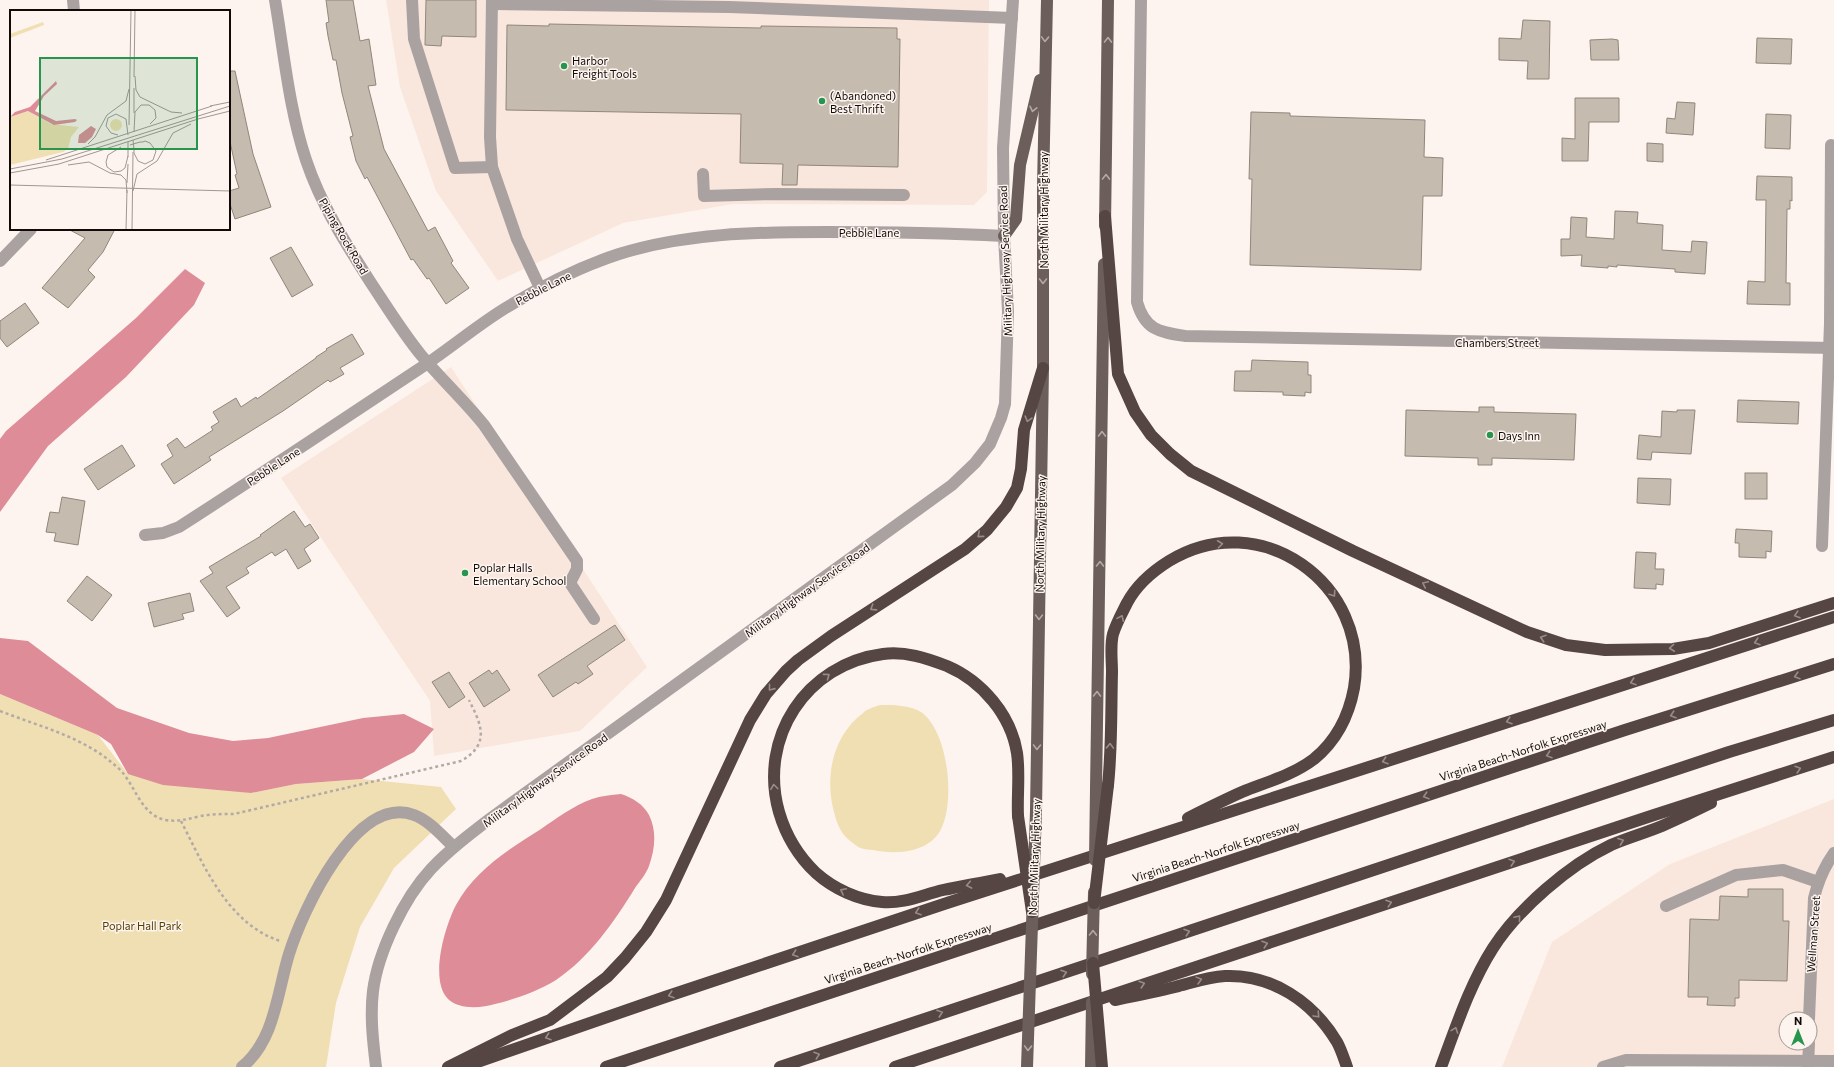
<svg xmlns="http://www.w3.org/2000/svg" width="1834" height="1067" font-family="Commissioner,sans-serif">
<rect width="100%" height="100%" fill="#fef4ef"/>
<g fill="#f9e7dd" fill-rule="evenodd">
<polygon points="386,0 989,0 987,192 974,205 733,204 623,223 498,281 436,191 400,87"/>
<polygon points="451,367 647,667 580,731 434,756 430,701 281,478"/>
<path d="M1834,799V1067H1502L1552,942L1670,864ZM1786,1019H1810V1043H1786Z"/>
</g>
<g fill="#f0dfb2">
<polygon points="0,694 98,735 128,774 251,793 296,784 362,779 441,787 456,809 394,868 360,927 336,1003 326,1067 0,1067"/>
<path d="M880,705C893,705 910,705 921,712C948,731 955,799 942,827C931,853 896,855 873,850C868,850 862,849 858,847C855,845 852,842 849,840C839,832 836,820 833,808C825,773 834,735 863,713C867,709 874,707 880,705Z"/>
</g>
<g fill="#dd8c98">
<polygon points="185,269 205,283 194,305 126,377 48,446 0,512 0,439 6,431 136,318"/>
<polygon points="0,638 28,641 117,708 189,733 233,741 268,738 363,718 404,714 434,729 414,752 362,779 296,784 251,793 163,785 128,774 111,744 98,735 0,694"/>
<path d="M621,794C633,798 643,804 649,815C657,831 655,849 649,866C646,874 640,881 635,888C614,922 590,957 556,980C538,991 516,999 495,1004C482,1008 459,1010 448,999C429,980 445,926 456,905C474,871 509,849 541,829C557,818 573,806 592,799C601,796 611,795 621,794Z"/>
</g>
<g fill="#c6bbaf" stroke="#91867b">
<polygon points="326,0 353,0 360,41 369,39 376,85 368,86 384,149 428,231 435,227 453,261 451,263 469,288 446,304 429,278 427,279 413,259 411,260 367,177 365,179 356,161 350,137 353,136 342,93 336,60 333,60 328,36 326,23 329,22"/>
<polygon points="426,0 476,0 476,37 442,36 441,46 425,45"/>
<polygon points="1523,20 1550,21 1549,79 1527,79 1528,61 1499,60 1499,38 1521,39"/>
<polygon points="549,24 761,28 761,26 897,28 897,39 900,39 898,167 798,165 797,185 782,185 783,164 740,163 741,114 506,110 507,25 549,26"/>
<polygon points="1757,38 1792,39 1791,64 1756,63"/>
<polygon points="1612,39 1618,40 1619,60 1591,60 1590,40"/>
<polygon points="229,71 235,71 253,154 271,207 235,219 229,201 229,191 239,188 235,175 237,174 229,137"/>
<polygon points="1575,98 1619,98 1619,122 1589,122 1588,161 1562,161 1562,138 1575,139"/>
<polygon points="1677,102 1695,103 1693,135 1666,133 1667,118 1675,119"/>
<polygon points="1251,112 1290,113 1290,116 1425,120 1424,157 1443,158 1442,196 1423,196 1421,270 1250,265 1252,179 1249,179"/>
<polygon points="1766,114 1791,115 1790,149 1765,148"/>
<polygon points="1647,143 1663,144 1663,162 1647,161"/>
<polygon points="1757,176 1792,177 1792,201 1790,200 1790,209 1787,209 1786,283 1790,283 1790,305 1747,304 1748,281 1765,282 1766,200 1756,200"/>
<polygon points="1615,211 1638,212 1637,223 1663,225 1662,250 1691,252 1692,241 1707,242 1705,274 1675,272 1675,269 1617,265 1617,267 1608,266 1608,268 1581,266 1582,255 1561,256 1561,239 1570,239 1571,217 1587,218 1586,237 1614,239"/>
<polygon points="68,229 115,229 103,252 88,270 95,277 68,308 42,288 85,238"/>
<polygon points="291,247 313,285 292,297 270,258"/>
<polygon points="25,303 39,323 7,347 0,338 0,321"/>
<polygon points="352,334 364,354 340,368 344,374 330,382 328,380 283,411 209,457 211,460 174,484 161,464 173,456 167,445 177,438 185,448 213,430 211,427 219,422 213,412 236,398 241,407 256,397 257,399 316,358 316,357 327,350 326,349"/>
<polygon points="1252,360 1308,362 1308,375 1311,375 1311,393 1305,392 1305,396 1283,395 1283,392 1234,391 1235,371 1251,371"/>
<polygon points="1738,400 1799,402 1798,424 1737,422"/>
<polygon points="1479,407 1494,407 1494,412 1576,414 1574,460 1492,458 1492,465 1478,465 1478,458 1405,456 1406,410 1479,412"/>
<polygon points="1677,410 1695,410 1691,454 1652,452 1651,460 1637,459 1639,435 1661,437 1662,411 1677,412"/>
<polygon points="122,445 135,466 98,490 84,469"/>
<rect x="1745" y="473" width="22" height="26"/>
<polygon points="1638,478 1671,479 1670,505 1637,503"/>
<polygon points="62,497 85,501 78,545 54,541 56,533 46,532 50,512 59,513"/>
<polygon points="294,511 305,527 310,524 319,538 304,549 311,561 298,569 286,549 275,556 272,552 246,568 249,573 226,587 240,608 227,617 200,581 213,573 209,567 261,536 260,535"/>
<polygon points="1736,529 1772,531 1771,552 1766,551 1766,558 1739,557 1739,543 1735,543"/>
<polygon points="1636,552 1656,553 1655,569 1664,569 1663,585 1656,584 1656,589 1634,588"/>
<polygon points="87,576 112,595 92,621 67,601"/>
<polygon points="190,593 194,611 182,614 184,619 154,627 148,603"/>
<polygon points="615,625 625,640 587,666 593,674 578,684 576,682 553,697 538,675"/>
<polygon points="489,670 492,674 497,670 510,690 484,707 469,683"/>
<polygon points="449,672 465,697 449,708 432,682"/>
<polygon points="1748,889 1783,889 1783,921 1789,921 1787,981 1739,980 1739,998 1735,998 1735,1006 1707,1005 1708,997 1688,997 1690,919 1719,920 1720,896 1748,897"/>
</g>
<g fill="none" stroke-linecap="round" stroke-linejoin="round">
<g stroke="#b3aaa6" stroke-width="2.5" stroke-dasharray="3 3" stroke-linecap="butt">
<path d="M0,711C41,727 84,737 117,767C135,782 139,814 165,820C178,822 188,819 201,816C212,814 223,814 234,814L461,761C491,744 481,724 469,700"/>
<path d="M181,821C204,866 228,924 280,941"/>
</g>
<g stroke="#aaa2a1" stroke-width="12">
<polyline points="73,0 74,11"/>
<path d="M275,0C284,53 289,109 306,160C321,205 346,244 371,283C387,307 403,333 421,355C441,379 464,400 484,425L577,561V569L570,583L594,619"/>
<polyline points="412,0 414,39 455,168 492,167"/>
<polyline points="492,0 490,137 492,167 517,239 540,288"/>
<path d="M1141,0L1137,302C1145,330 1159,332 1185,336C1401,342 1618,342 1834,348"/>
<polyline points="492,4 729,7 1012,18"/>
<polyline points="703,174 704,196 775,194 904,195"/>
<polyline points="0,261 31,229"/>
<path d="M145,535L163,533L179,527C260,475 339,422 419,369C448,350 475,327 504,309C540,287 579,267 619,254C686,233 757,232 826,232C886,232 945,233 1004,236"/>
<polyline points="1822,546 1830,323 1831,145"/>
<polyline points="1666,906 1736,875 1783,870 1818,882"/>
<path d="M1809,1019L1814,898C1818,881 1824,867 1834,853"/>
<path d="M242,1067C275,1040 277,993 289,954C302,912 356,793 414,815C430,821 442,836 454,847"/>
<path d="M376,1067C373,1042 370,1016 373,991C378,952 404,898 431,869C449,850 470,834 491,818L952,485L975,463L990,444L1001,418L1005,404L1008,311L1004,236L1003,148L1013,0"/>
<polyline points="1603,1067 1626,1060 1834,1061"/>
<polyline points="1808,1067 1809,1043"/>
</g>
<g stroke="#6b5e5b" stroke-width="12">
<polyline points="1105,226 1108,0"/>
<polyline points="1004,236 1016,219 1020,165 1040,80"/>
<polyline points="1096,789 1104,264"/>
<polyline points="1036,811 1043,368 1043,186 1047,0"/>
</g>
<g stroke="#554643" stroke-width="12">
<polyline points="1105,216 1118,374 1135,412 1151,435 1170,454 1191,471 1353,551 1527,632 1566,645 1605,650 1673,649 1709,643 1834,603"/>
<path d="M1108,785C1112,748 1111,709 1112,672C1112,660 1110,645 1113,634C1116,624 1122,613 1127,603C1136,586 1153,571 1169,561C1260,505 1371,584 1354,688C1349,715 1336,741 1314,759C1293,775 1267,782 1242,792C1224,800 1206,809 1188,818"/>
<path d="M1000,879C981,883 962,886 943,890C922,895 903,904 882,902C858,900 834,889 816,873C798,856 786,836 779,812C758,738 806,664 883,654C905,651 926,658 947,666C982,681 1011,715 1017,753C1020,773 1017,795 1018,816"/>
<path d="M1115,1000C1135,996 1155,992 1175,987C1191,983 1207,977 1225,976C1272,974 1313,1002 1337,1042C1341,1049 1344,1059 1347,1067"/>
<polyline points="448,1067 510,1036 550,1020 607,977 625,958 646,932 666,900 750,720 766,694 786,671 798,660 831,636 965,549 987,530 1006,507 1017,488 1021,469 1024,430 1043,368"/>
<polyline points="463,1067 665,997 947,903 1834,617"/>
<polyline points="606,1067 1625,730 1834,664"/>
<polyline points="780,1067 1729,752 1834,720"/>
<polyline points="895,1067 1651,816 1834,757"/>
<path d="M1441,1067C1456,1027 1470,984 1493,948C1518,909 1569,865 1611,845C1627,838 1645,833 1662,826C1678,819 1695,811 1711,803"/>
</g>
<g stroke="#6b5e5b" stroke-width="12">
<polyline points="1095,860 1096,789"/>
<polyline points="1092,974 1094,892"/>
<polyline points="1027,1067 1036,811"/>
<polyline points="1091,1067 1092,1002"/>
</g>
<g stroke="#554643" stroke-width="12">
<polyline points="1018,816 1032,912"/>
<polyline points="1094,903 1108,785"/>
<polyline points="1093,963 1102,1067"/>
</g>
</g>
<defs><path id="oneway-chevron" d="M-2-3.5L2.5 0L-2 3.5" fill="none" stroke-width="1.6" stroke-linecap="round" stroke-linejoin="round"/></defs>
<g stroke="#b4a9a5">
<use href="#oneway-chevron" transform="translate(1045 39) rotate(92)"/>
<use href="#oneway-chevron" transform="translate(1108 40) rotate(-89)"/>
<use href="#oneway-chevron" transform="translate(1033 109) rotate(103)"/>
<use href="#oneway-chevron" transform="translate(1106 177) rotate(-89)"/>
<use href="#oneway-chevron" transform="translate(1043 281) rotate(90)"/>
<use href="#oneway-chevron" transform="translate(1102 434) rotate(-89)"/>
<use href="#oneway-chevron" transform="translate(1100 564) rotate(-89)"/>
<use href="#oneway-chevron" transform="translate(1039 617) rotate(91)"/>
<use href="#oneway-chevron" transform="translate(1097 694) rotate(-89)"/>
<use href="#oneway-chevron" transform="translate(1037 747) rotate(91)"/>
<use href="#oneway-chevron" transform="translate(1093 933) rotate(-89)"/>
<use href="#oneway-chevron" transform="translate(1028 1048) rotate(92)"/>
</g>
<g stroke="#998c88">
<use href="#oneway-chevron" transform="translate(1028 419) rotate(106)"/>
<use href="#oneway-chevron" transform="translate(980 535) rotate(139)"/>
<use href="#oneway-chevron" transform="translate(1220 544) rotate(-7)"/>
<use href="#oneway-chevron" transform="translate(1425 584) rotate(-155)"/>
<use href="#oneway-chevron" transform="translate(1333 594) rotate(56)"/>
<use href="#oneway-chevron" transform="translate(873 608) rotate(147)"/>
<use href="#oneway-chevron" transform="translate(1797 615) rotate(162)"/>
<use href="#oneway-chevron" transform="translate(1121 618) rotate(-66)"/>
<use href="#oneway-chevron" transform="translate(1543 638) rotate(-162)"/>
<use href="#oneway-chevron" transform="translate(1757 642) rotate(162)"/>
<use href="#oneway-chevron" transform="translate(1672 648) rotate(174)"/>
<use href="#oneway-chevron" transform="translate(827 676) rotate(-36)"/>
<use href="#oneway-chevron" transform="translate(1797 676) rotate(163)"/>
<use href="#oneway-chevron" transform="translate(1633 682) rotate(162)"/>
<use href="#oneway-chevron" transform="translate(771 688) rotate(129)"/>
<use href="#oneway-chevron" transform="translate(1673 715) rotate(162)"/>
<use href="#oneway-chevron" transform="translate(1509 721) rotate(162)"/>
<use href="#oneway-chevron" transform="translate(1110 746) rotate(-88)"/>
<use href="#oneway-chevron" transform="translate(1549 755) rotate(162)"/>
<use href="#oneway-chevron" transform="translate(1385 761) rotate(162)"/>
<use href="#oneway-chevron" transform="translate(1798 769) rotate(-17)"/>
<use href="#oneway-chevron" transform="translate(774 787) rotate(-97)"/>
<use href="#oneway-chevron" transform="translate(1426 796) rotate(162)"/>
<use href="#oneway-chevron" transform="translate(1621 841) rotate(-20)"/>
<use href="#oneway-chevron" transform="translate(1512 862) rotate(-18)"/>
<use href="#oneway-chevron" transform="translate(969 885) rotate(169)"/>
<use href="#oneway-chevron" transform="translate(843 891) rotate(-153)"/>
<use href="#oneway-chevron" transform="translate(1389 903) rotate(-18)"/>
<use href="#oneway-chevron" transform="translate(918 912) rotate(161)"/>
<use href="#oneway-chevron" transform="translate(1518 918) rotate(-50)"/>
<use href="#oneway-chevron" transform="translate(1187 932) rotate(-18)"/>
<use href="#oneway-chevron" transform="translate(1265 944) rotate(-18)"/>
<use href="#oneway-chevron" transform="translate(795 954) rotate(161)"/>
<use href="#oneway-chevron" transform="translate(1064 973) rotate(-18)"/>
<use href="#oneway-chevron" transform="translate(1199 980) rotate(-15)"/>
<use href="#oneway-chevron" transform="translate(1142 984) rotate(-18)"/>
<use href="#oneway-chevron" transform="translate(671 995) rotate(162)"/>
<use href="#oneway-chevron" transform="translate(940 1013) rotate(-19)"/>
<use href="#oneway-chevron" transform="translate(1317 1015) rotate(47)"/>
<use href="#oneway-chevron" transform="translate(1455 1030) rotate(-70)"/>
<use href="#oneway-chevron" transform="translate(548 1037) rotate(161)"/>
<use href="#oneway-chevron" transform="translate(817 1055) rotate(-19)"/>
</g>
<g fill="#28954e" stroke="#fef4ef" stroke-width="1.5">
<circle cx="564" cy="66" r="4"/>
<circle cx="822" cy="101" r="4"/>
<circle cx="1490" cy="435" r="4"/>
<circle cx="465" cy="573" r="4"/>
</g>
<g text-anchor="middle" dominant-baseline="central" stroke-width="3" stroke-linejoin="round" paint-order="stroke">
<g font-size="11" fill="#100b08" stroke="#fef4ef" text-anchor="start">
<text x="572" y="60">Harbor<tspan x="572" dy="13">Freight Tools</tspan></text>
<text x="830" y="95">(Abandoned)<tspan x="830" dy="13">Best Thrift</tspan></text>
<text x="1498" y="435">Days Inn</text>
<text x="473" y="567">Poplar Halls<tspan x="473" dy="13">Elementary School</tspan></text>
</g>
<g font-size="11" fill="#100b08" stroke="#fef4ef">
<text transform="translate(1043 210) rotate(-90)">North Military Highway</text>
<text x="869" y="232">Pebble Lane</text>
<text transform="translate(344 236) rotate(60)">Piping Rock Road</text>
<text transform="translate(1005 261) rotate(-92)">Military Highway Service Road</text>
<text transform="translate(543 288) rotate(-27)">Pebble Lane</text>
<text x="1497" y="342">Chambers Street</text>
<text transform="translate(273 466) rotate(-33)">Pebble Lane</text>
<text transform="translate(1040 534) rotate(-89)">North Military Highway</text>
<text transform="translate(807 590) rotate(-36)">Military Highway Service Road</text>
<text transform="translate(1523 750) rotate(-18)">Virginia Beach-Norfolk Expressway</text>
<text transform="translate(545 780) rotate(-36)">Military Highway Service Road</text>
<text transform="translate(1216 851) rotate(-18)">Virginia Beach-Norfolk Expressway</text>
<text transform="translate(1034 857) rotate(-88)">North Military Highway</text>
<text transform="translate(1813 934) rotate(-86)">Wellman Street</text>
<text transform="translate(908 953) rotate(-18)">Virginia Beach-Norfolk Expressway</text>
</g>
<g font-size="11" fill="#513f00" stroke="#fef4ef">
<text x="142" y="925">Poplar Hall Park</text>
</g>
</g>
<g transform="translate(10 10)">
<rect width="220" height="220" fill="#fef4ef"/>
<path d="M33,12L34,15L0,28V24ZM18,101L41,114L69,117L61,127L58,139L53,142L0,155V107ZM100 115a6 6 0 1 1 12 0a6 6 0 1 1-12 0Z" fill="#f0dfb2"/>
<path d="M46,71L47,74L34,86L25,101L46,111L65,109L67,110L65,112L44,115L18,101L0,107L5,102L20,97ZM81,116L86,119L82,127L75,133H68L69,125Z" fill="#dd8c98"/>
<path fill="none" stroke="#9f9793" stroke-width="1" d="M125,66L126,80L130,87L161,102L172,103M124,67L125,0M200,96L220,92M124,103V78M119,115L121,0M124,122L125,102L131,95H139L145,100L146,108L140,114M108,125L101,123L96,116L98,108L106,104L116,109L118,125M78,134L85,127L97,105L116,91L119,79M120,135L130,132H133L135,131L140,133L146,141L143,150L135,154L128,151L124,143V140L123,130M111,137L98,145L96,152L97,157L104,162L111,161L115,158L118,146M118,147V132M36,150L202,96M58,155L79,152L100,163L111,165L116,170L117,183M0,159L52,149L220,96M0,163L49,154L188,109L220,101M117,173L118,154M0,175L220,181M123,181L127,164L147,151L163,123L181,114M116,220L117,180M122,220L123,142"/>
<path fill="#28954e" fill-opacity="0.15" stroke="#28954e" stroke-width="2" d="M30,48H187V139H30Z"/>
<rect width="220" height="220" fill="none" stroke="#100b08" stroke-width="2"/>
</g>
<g transform="translate(1798 1031)"><circle r="19" fill="#fef4ef" stroke="#9f9793"/>
<path d="M0-3L7 15L0 10L-7 15Z" fill="#28954e"/>
<text y="-6" font-size="11" font-weight="bold" text-anchor="middle" fill="#100b08">N</text>
</g>
</svg>
